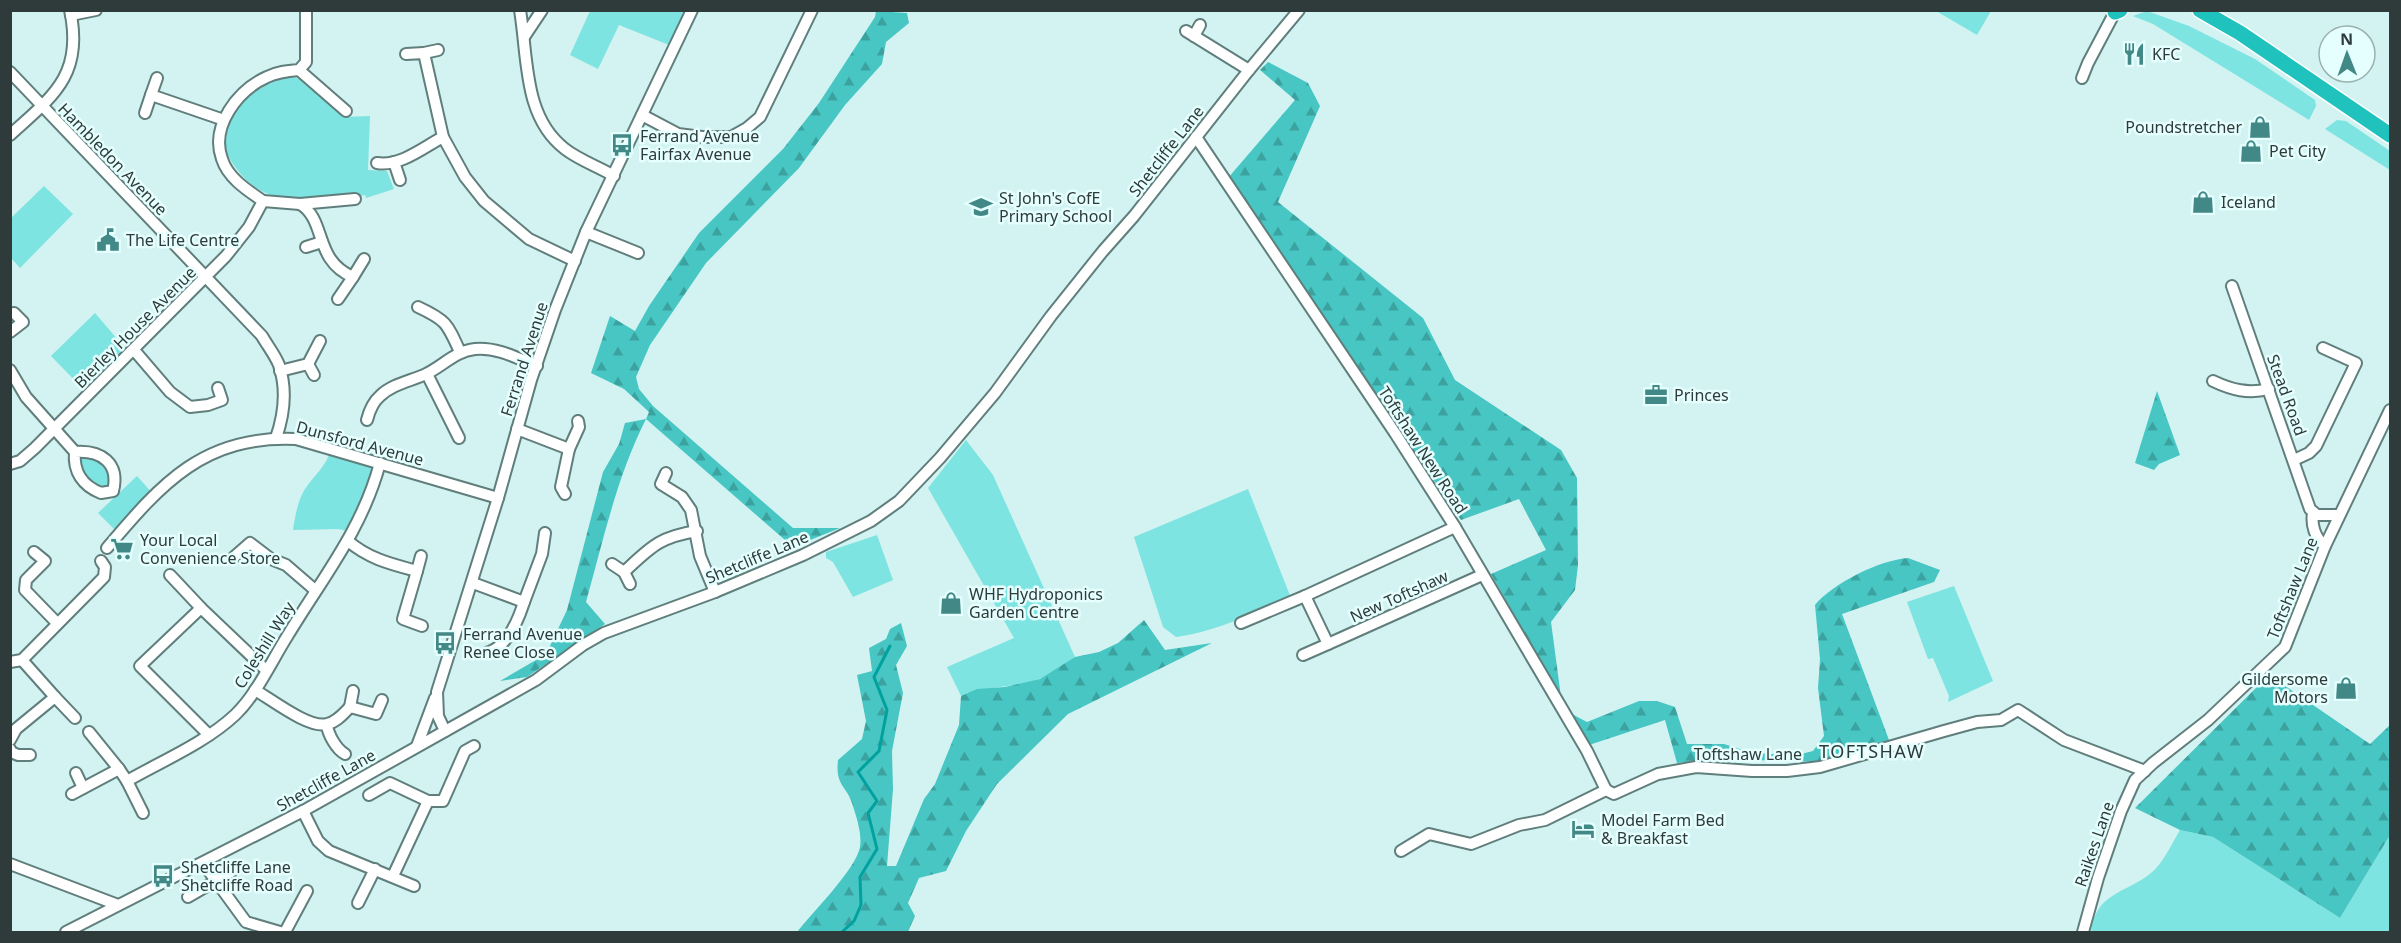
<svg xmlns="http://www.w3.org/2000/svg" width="2401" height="943" font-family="'Noto Sans',sans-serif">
<defs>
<pattern id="forest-firs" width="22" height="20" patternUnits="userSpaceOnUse" patternTransform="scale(1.5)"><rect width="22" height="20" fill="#47c6c3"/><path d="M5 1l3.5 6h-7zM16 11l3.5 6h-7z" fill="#3ca29f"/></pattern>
</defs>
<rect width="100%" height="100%" fill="#d2f3f1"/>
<g fill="#7de4e1">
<polygon points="590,11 692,11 674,47 619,25 598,69 570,55"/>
<polygon points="1936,11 1991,11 1977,35"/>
<polygon points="2147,11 2189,26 2255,59 2315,100 2316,106 2309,120 2153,24 2133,16"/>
<path d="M292,77C315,81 332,99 345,117L370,116L368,170L387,171L394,189L366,198L365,195C340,199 292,202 268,194C256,189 246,181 239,172C232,163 225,154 225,143C223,109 262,81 292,77Z"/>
<polygon points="2337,120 2346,121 2390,151 2390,170 2325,129"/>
<polygon points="44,186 73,214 20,268 11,258 11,218"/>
<polygon points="95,313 130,354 88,394 51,356"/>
<path d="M966,440L993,475L1075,657C1064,665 1051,675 1039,679C1013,689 986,685 961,696L947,667L1014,638L928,488Z"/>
<path d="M331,449L380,463L405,450L413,473L380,463L353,532L338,529L293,530C295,516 298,500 305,489C315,474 326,467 331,449Z"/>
<polygon points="75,452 104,458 113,491 86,485"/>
<polygon points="137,476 154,495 119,534 98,513"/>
<path d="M1248,489L1291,598C1255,612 1215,632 1176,637L1163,627L1134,537Z"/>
<polygon points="877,535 893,580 853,597 833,562 826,558 826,552"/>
<polygon points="1954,586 1993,681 1948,702 1949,696 1933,658 1928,659 1907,602"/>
<path d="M2180,830L2213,837L2340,918L2390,835V932H2091C2096,892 2125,894 2151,873C2163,864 2172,843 2180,830Z"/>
</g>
<g fill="url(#forest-firs)">
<path d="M876,11L907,13L909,23L886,42L882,64L845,105L799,168L706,263L650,345L636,377L639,389L653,406L793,528H840L793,547L646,419C617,476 603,541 586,602L605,624L527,677L500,681L536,660L548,650L567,610L603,472L619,444L625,423L646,419L649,412L624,389L591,373L610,316L635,331L649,306L699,233L783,149L819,103L875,17Z"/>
<polygon points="1268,62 1308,83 1320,106 1278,202 1423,318 1455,380 1561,450 1577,478 1578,565 1575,590 1551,622 1561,697 1491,574 1546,550 1519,499 1461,520 1228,178 1295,100 1260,70"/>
<polygon points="2157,391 2180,455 2159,464 2154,470 2135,463"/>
<path d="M1908,558L1940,570L1934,582L1842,614L1889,740L1822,762L1721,759L1677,763L1665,720L1589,745L1570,713L1587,722L1639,701H1657L1675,707L1687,744H1724L1749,752L1793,756L1813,751L1824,736L1818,688L1820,659L1815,605C1833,583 1880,560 1908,558Z"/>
<path d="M1144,620L1165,650L1212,643L1068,714L997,784L966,831L946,871L919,878L908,903L915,916L908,932H797C812,913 856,869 860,847C862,834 857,819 853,806C847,785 835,787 838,760L862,739L866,721L857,675L872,671L869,648L886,639L890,629L901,623L907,646L896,665L903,693L892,751L893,789L887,866H896L924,799L935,784L959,725L961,696L977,689L1005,687L1040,679L1075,657L1099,652L1118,643Z"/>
<polygon points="2269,675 2370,744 2390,725 2390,835 2340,918 2213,837 2180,830 2135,808"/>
</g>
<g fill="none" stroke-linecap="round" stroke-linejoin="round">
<polyline stroke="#00a19f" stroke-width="3" points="842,932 854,921 861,905 860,877 877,849 868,813 877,801 858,772 879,751 887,710 874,677 890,646"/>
<g stroke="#607e7c" stroke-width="14">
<g id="minor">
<path d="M520,10C528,58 523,117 565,149C579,160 599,167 614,176"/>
<polyline points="71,15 96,10"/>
<polyline points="1186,31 1249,70"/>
<polyline points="1194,36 1200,25"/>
<polyline points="524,37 542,10"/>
<polyline points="424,53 438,50"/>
<polyline points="406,54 424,53 443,137 465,177 484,201 510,223 529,239 575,261"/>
<polyline points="299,70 346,111"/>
<path d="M10,72L262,336C267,345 275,355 279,365C287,389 284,415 276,438"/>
<polyline points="157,78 151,95 224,120"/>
<polyline points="2082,78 2088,63 2116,10"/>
<polyline points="145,113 151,95"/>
<polyline points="642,115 678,134 702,137 731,137 747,128 760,117 812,10"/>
<path d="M10,135C53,96 84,75 70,10"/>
<polyline points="1196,137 1395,433 1455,527 1587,751 1606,790"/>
<polyline points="394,162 400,180"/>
<path d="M377,163C400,167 424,147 443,137"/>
<polyline points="263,201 300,204 355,199"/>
<path d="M300,204C327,220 313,260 353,277L364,259"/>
<polyline points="586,232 638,253"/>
<polyline points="306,247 322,242"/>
<polyline points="2232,286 2310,509 2317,515 2339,515"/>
<polyline points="338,299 353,277"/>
<path d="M418,307C446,320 447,323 460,352"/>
<polyline points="10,332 23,322 14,313"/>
<polyline points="134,350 170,392 190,407 208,405 222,400 218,388"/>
<polyline points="308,364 314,375"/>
<path d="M10,370L26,397L75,452C101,450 120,463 113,491L101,493C83,486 73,472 75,452"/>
<polyline points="280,371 308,364 320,341"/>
<polyline points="427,374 459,438"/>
<path d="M2213,381C2232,390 2248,394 2269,389"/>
<path d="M367,420C369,412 373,402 380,396C392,384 411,381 426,374C443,366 455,351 475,349C497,347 517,358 537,366"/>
<polyline points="517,429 569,449 561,487 565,494"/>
<polyline points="569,449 579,427 578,421"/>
<polyline points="2294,460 2309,453 2316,446 2356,363 2323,348"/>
<path d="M10,464L20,461L35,448L226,256L249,227L263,201C247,190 228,178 222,159C210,126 238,90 267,77C277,72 287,71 299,70L306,62V10"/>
<polyline points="666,473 661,484 682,497 691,510 700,556 715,592"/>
<path d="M2313,513C2311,525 2315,538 2325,546"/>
<path d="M348,541C369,559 391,564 417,571L403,619L422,626"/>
<path d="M107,548C162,483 204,435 296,439L498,498"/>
<polyline points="34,552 45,561 26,580 25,590 57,623"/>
<polyline points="234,557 250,543 271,559 286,565 315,590"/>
<path d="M612,564L624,572C651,547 659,537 697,531"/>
<polyline points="417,571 421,556"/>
<polyline points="624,572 630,584"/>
<polyline points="170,575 201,608 266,670"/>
<polyline points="473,583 524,602 542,554 545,533"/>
<polyline points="1305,596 1328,644 1482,575"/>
<polyline points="201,608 140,666 209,735"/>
<polyline points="1241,623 1305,596 1455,527"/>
<path d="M486,653C507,648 518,621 524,602"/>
<polyline points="1303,655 1328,644"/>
<polyline points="10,662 22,660 104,577 105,567 101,561"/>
<path d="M255,690C271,699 309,729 327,724C337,722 344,713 350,707L376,714L382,700"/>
<polyline points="55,697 75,718"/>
<polyline points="350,707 353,691"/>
<path d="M327,725C328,734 336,749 345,754"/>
<polyline points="445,731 438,716 437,692 498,498 531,380 555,310 586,232 692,10"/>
<polyline points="89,732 119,769"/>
<polyline points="10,740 16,729 55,697 22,660"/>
<polyline points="417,746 435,698"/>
<polyline points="10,749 11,752 18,755 30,755"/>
<polyline points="76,773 83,788"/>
<polyline points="127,781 143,813"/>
<polyline points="1606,790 1614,794 1658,774 1696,767 1752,771 1787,771 1820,767 1944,731 1977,722 2001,720 2018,710 2064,740 2145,771"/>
<path d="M72,794L119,769L127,781C162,761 205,743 235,715C257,694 272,660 288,635C323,577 362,530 380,463"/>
<polyline points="369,795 390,783 428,801"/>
<polyline points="303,811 318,841 329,851 414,886"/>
<polyline points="1401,851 1429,834 1471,844 1519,825 1545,820 1606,790"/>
<polyline points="203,863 246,922 280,932"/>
<polyline points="10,864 118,905"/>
<polyline points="393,876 428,801 443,801 465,751 474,746"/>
<polyline points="188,897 231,872"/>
<polyline points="358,903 375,869"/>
<polyline points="66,932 303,811 536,680 583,645 604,633 715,592 803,555 871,521 899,501 940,458 995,393 1051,316 1103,251 1134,216 1249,70 1299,10"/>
<polyline points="285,932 307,891"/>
<polyline points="2083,932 2098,878 2121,811 2135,780 2153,763 2208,720 2285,647 2325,546 2390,410"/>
</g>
</g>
<g stroke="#fff" stroke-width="18">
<g id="highway">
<polyline points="2200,10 2240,33 2390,135"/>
<polyline points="2115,12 2120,10"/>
</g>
</g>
<use href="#minor" stroke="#fff" stroke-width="10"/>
<use href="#highway" stroke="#20c2be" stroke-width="15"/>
</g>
<defs>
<g id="restaurant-bare" transform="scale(1.8)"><path d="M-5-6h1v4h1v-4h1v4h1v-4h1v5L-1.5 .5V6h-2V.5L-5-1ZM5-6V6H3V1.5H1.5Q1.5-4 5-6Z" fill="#418886" stroke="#e4fffe" stroke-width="2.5" paint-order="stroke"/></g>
<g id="shop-bare" transform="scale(1.8)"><path d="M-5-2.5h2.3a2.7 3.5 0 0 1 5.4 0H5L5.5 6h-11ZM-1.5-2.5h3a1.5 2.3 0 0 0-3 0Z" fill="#418886" stroke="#e4fffe" stroke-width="2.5" paint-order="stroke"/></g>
<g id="bus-bare" transform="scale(1.8)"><path d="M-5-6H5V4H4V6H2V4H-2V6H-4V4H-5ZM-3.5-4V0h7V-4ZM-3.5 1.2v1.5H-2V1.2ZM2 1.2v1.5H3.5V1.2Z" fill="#418886" stroke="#e4fffe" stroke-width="2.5" paint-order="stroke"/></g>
<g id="school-bare" transform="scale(1.8)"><path d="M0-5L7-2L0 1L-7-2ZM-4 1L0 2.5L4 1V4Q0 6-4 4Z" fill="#418886" stroke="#e4fffe" stroke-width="2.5" paint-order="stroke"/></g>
<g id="civic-bare" transform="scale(1.8)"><path d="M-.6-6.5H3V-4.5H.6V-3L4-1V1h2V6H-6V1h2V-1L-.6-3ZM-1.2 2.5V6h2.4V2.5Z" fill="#418886" stroke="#e4fffe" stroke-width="2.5" paint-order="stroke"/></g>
<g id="office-bare" transform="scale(1.8)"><path d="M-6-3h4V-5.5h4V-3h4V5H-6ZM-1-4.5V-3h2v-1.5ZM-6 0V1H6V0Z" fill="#418886" stroke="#e4fffe" stroke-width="2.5" paint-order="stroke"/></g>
<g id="supermarket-bare" transform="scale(1.8)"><path d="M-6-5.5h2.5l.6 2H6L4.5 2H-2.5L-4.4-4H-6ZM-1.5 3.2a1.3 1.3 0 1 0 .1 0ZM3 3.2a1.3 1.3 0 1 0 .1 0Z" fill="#418886" stroke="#e4fffe" stroke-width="2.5" paint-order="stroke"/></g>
<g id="hotel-bare" transform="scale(1.8)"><path d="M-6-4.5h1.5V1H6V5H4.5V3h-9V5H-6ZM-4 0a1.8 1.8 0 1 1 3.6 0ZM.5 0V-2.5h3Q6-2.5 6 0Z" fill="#418886" stroke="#e4fffe" stroke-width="2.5" paint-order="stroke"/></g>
</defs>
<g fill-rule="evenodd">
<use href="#restaurant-bare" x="2134" y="54"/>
<use href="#shop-bare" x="2260" y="127"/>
<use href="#bus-bare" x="622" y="145"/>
<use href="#shop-bare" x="2251" y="151"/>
<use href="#shop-bare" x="2203" y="202"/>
<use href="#school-bare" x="981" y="207"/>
<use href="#civic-bare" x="108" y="240"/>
<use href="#office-bare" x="1656" y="395"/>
<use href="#supermarket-bare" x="122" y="549"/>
<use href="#shop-bare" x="951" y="603"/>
<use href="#bus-bare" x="445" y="643"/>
<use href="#shop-bare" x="2346" y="688"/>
<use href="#hotel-bare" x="1583" y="829"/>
<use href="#bus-bare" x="163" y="876"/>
</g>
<g text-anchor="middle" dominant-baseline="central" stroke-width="5" stroke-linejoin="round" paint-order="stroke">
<g font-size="16" fill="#2e3b3a" stroke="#e4fffe" text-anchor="start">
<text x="2152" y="54">KFC</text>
<text x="2242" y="127" text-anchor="end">Poundstretcher</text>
<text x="640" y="136">Ferrand Avenue<tspan x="640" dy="18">Fairfax Avenue</tspan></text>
<text x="2269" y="151">Pet City</text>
<text x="999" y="198">St John's CofE<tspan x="999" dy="18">Primary School</tspan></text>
<text x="2221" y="202">Iceland</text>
<text x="126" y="240">The Life Centre</text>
<text x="1674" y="395">Princes</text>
<text x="140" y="540">Your Local<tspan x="140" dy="18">Convenience Store</tspan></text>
<text x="969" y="594">WHF Hydroponics<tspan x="969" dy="18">Garden Centre</tspan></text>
<text x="463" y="634">Ferrand Avenue<tspan x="463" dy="18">Renee Close</tspan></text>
<text x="2328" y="679" text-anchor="end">Gildersome<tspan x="2328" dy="18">Motors</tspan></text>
<text x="1601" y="820">Model Farm Bed<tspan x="1601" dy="18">&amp; Breakfast</tspan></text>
<text x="181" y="867">Shetcliffe Lane<tspan x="181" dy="18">Shetcliffe Road</tspan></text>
</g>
<g font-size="16" fill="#2e3b3a" stroke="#e4fffe">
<text transform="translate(1166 151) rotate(-52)">Shetcliffe Lane</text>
<text transform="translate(113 159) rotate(46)">Hambledon Avenue</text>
<text transform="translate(135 327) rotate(-45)">Bierley House Avenue</text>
<text transform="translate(524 359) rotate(-72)">Ferrand Avenue</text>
<text transform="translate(2287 395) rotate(70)">Stead Road</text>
<text transform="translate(360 443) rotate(15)">Dunsford Avenue</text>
<text transform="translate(1423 450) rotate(57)">Toftshaw New Road</text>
<text transform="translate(757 557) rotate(-23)">Shetcliffe Lane</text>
<text transform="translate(2292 588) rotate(-68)">Toftshaw Lane</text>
<text transform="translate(1399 596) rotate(-24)">New Toftshaw</text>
<text transform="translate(264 645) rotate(-58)">Coleshill Way</text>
<text x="1748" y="754">Toftshaw Lane</text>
<text transform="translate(326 780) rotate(-29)">Shetcliffe Lane</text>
<text transform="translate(2094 844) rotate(-71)">Raikes Lane</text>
</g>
<g font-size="18" letter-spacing="1.5" fill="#2e3b3a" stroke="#e4fffe">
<text x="1872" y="751">TOFTSHAW</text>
</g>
</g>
<rect width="2401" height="943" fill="none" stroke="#2e3b3a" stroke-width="24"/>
<g transform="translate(2347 54) rotate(359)"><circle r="28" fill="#e4fffe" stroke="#9bb1b0" stroke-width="1.5"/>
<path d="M0-4.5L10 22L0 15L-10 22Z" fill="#418886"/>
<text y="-9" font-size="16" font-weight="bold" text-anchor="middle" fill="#2e3b3a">N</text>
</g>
</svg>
